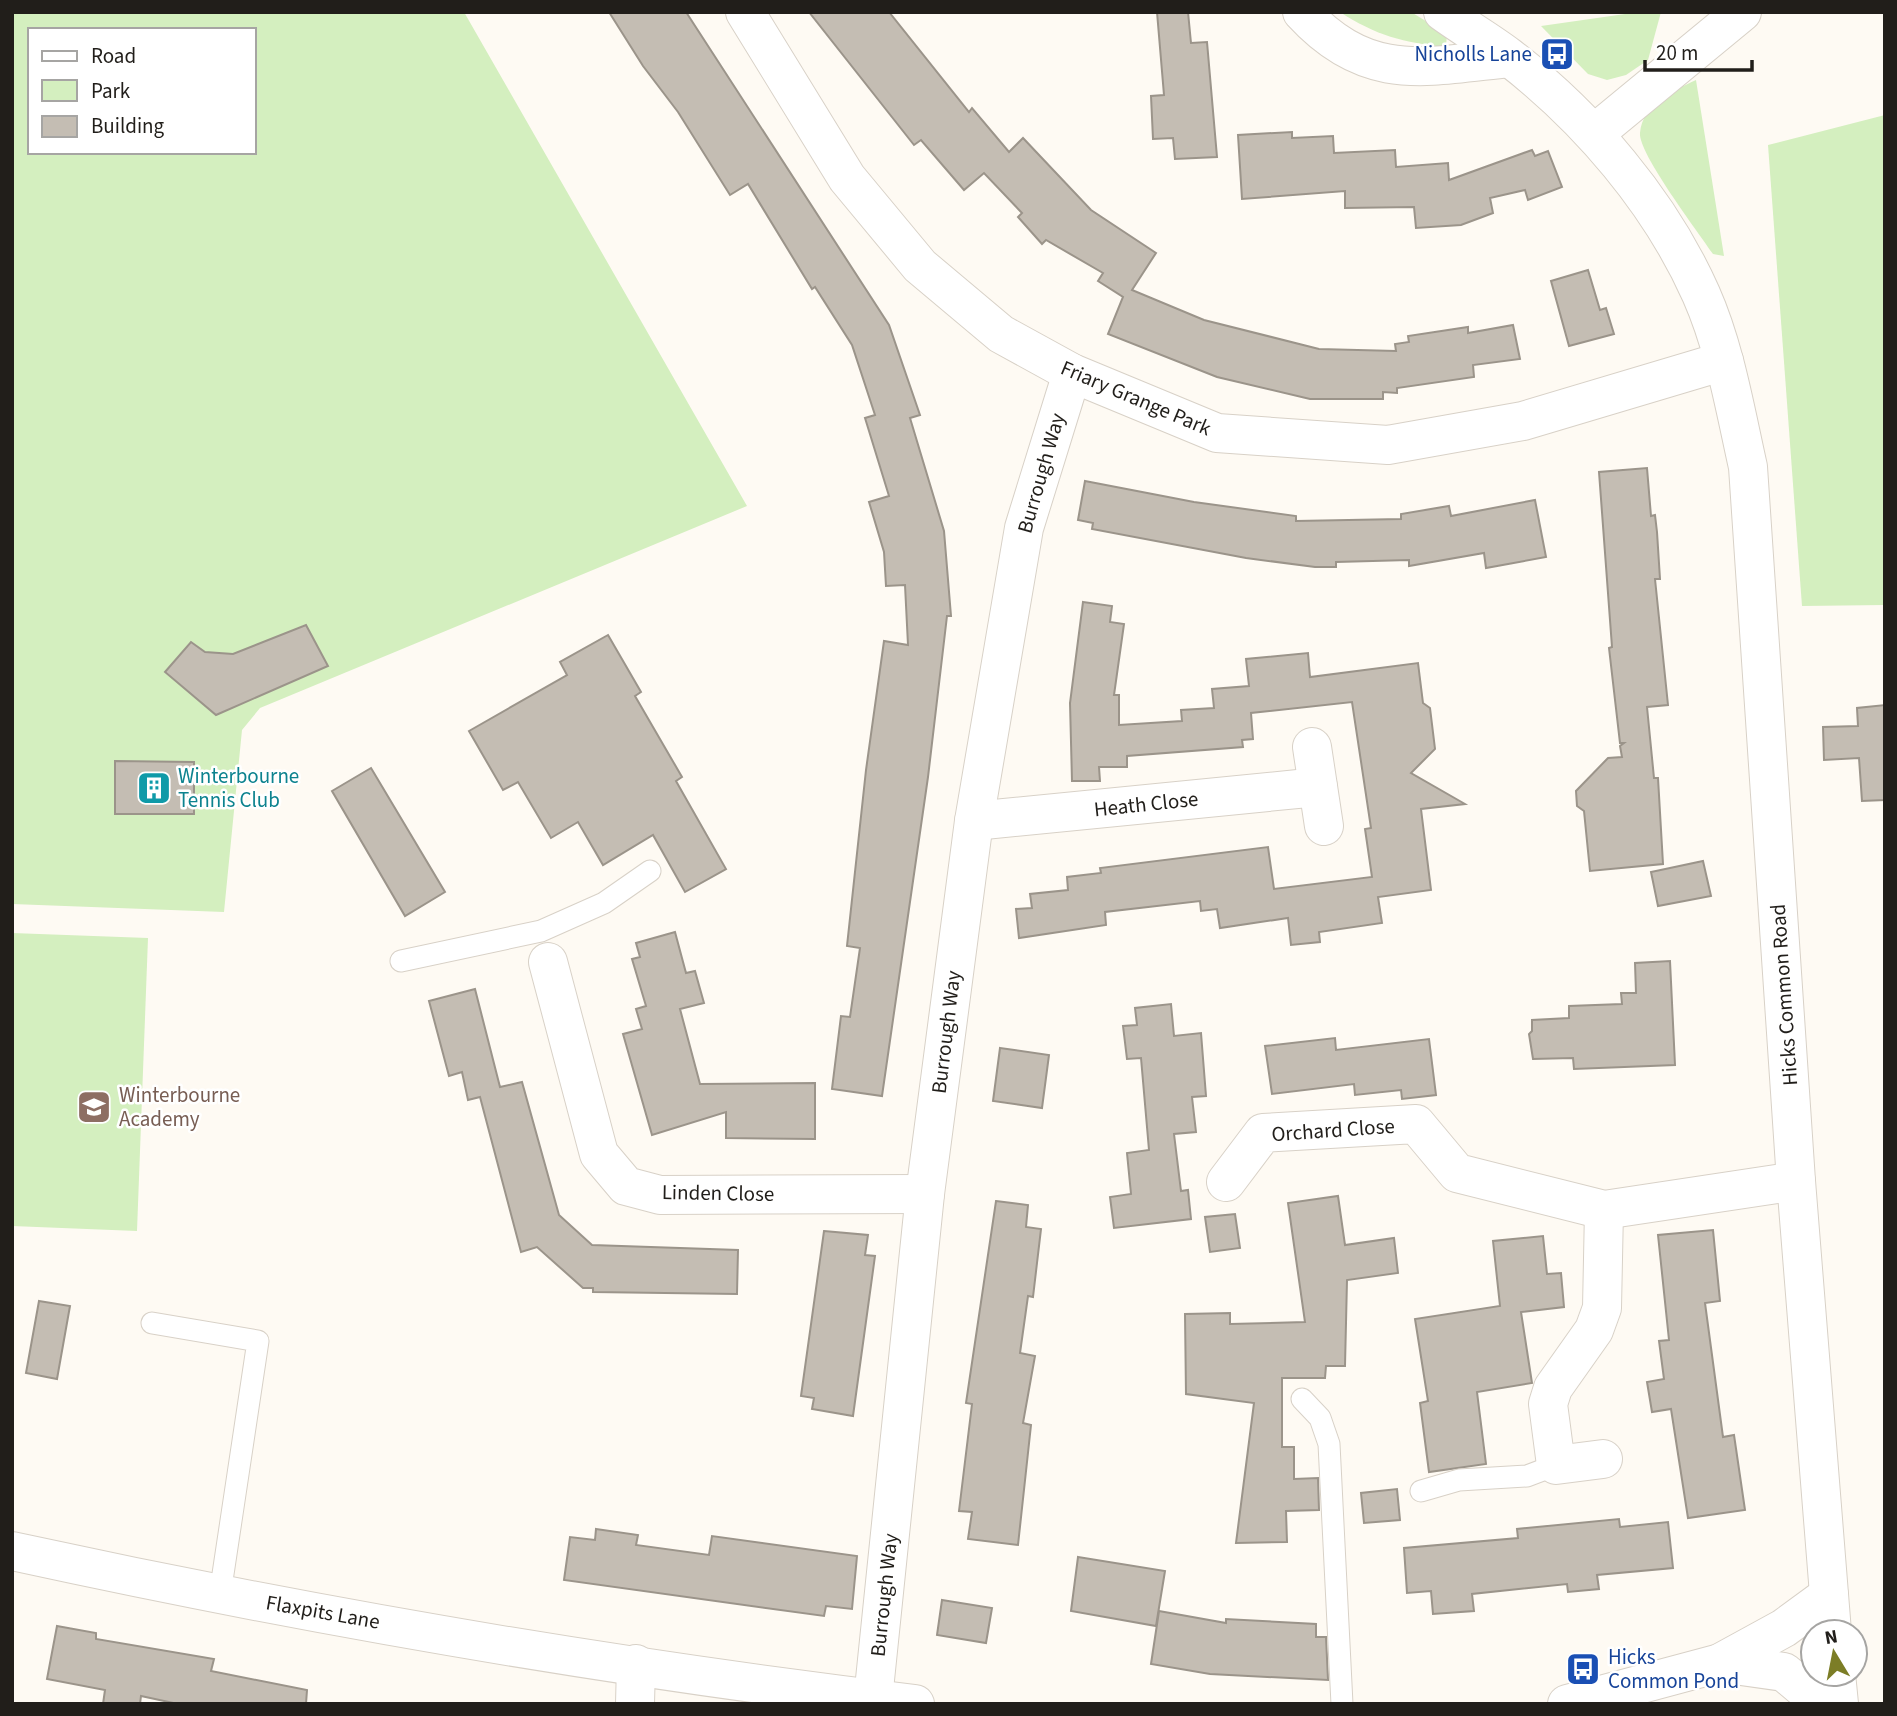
<svg xmlns="http://www.w3.org/2000/svg" width="1897" height="1716" font-family="'Source Sans 3',sans-serif">
<rect width="100%" height="100%" fill="#fefaf3"/>
<g fill="#d4efbf" fill-rule="evenodd">
<path d="M12,12H464L747,506L260,708L242,730L224,912L12,904ZM30,30H254V152H30Z"/>
<path d="M1340,12H1411L1447,34L1446,47C1404,43 1375,35 1340,12Z"/>
<polygon points="1639,12 1661,12 1648,60 1626,75 1607,80 1588,74 1541,26"/>
<path d="M1696,80L1724,256L1713,254C1699,233 1638,153 1640,133C1643,103 1673,91 1696,80Z"/>
<polygon points="1885,115 1885,605 1802,606 1768,145"/>
<polygon points="12,933 148,938 137,1231 12,1226"/>
</g>
<g fill="#c4bdb3" stroke="#9b948a" stroke-width="2">
<polygon points="609,12 686,12 889,325 920,415 910,418 944,531 951,616 947,616 928,777 882,1096 832,1089 841,1016 850,1017 860,948 847,946 866,770 884,641 908,645 905,585 886,586 884,552 869,502 889,496 865,418 875,415 852,345 815,287 812,289 748,184 730,195 678,112 643,66"/>
<polygon points="809,12 889,12 969,112 972,108 1009,152 1023,138 1091,210 1156,253 1132,290 1204,320 1319,349 1396,351 1395,344 1409,342 1408,336 1468,327 1468,333 1513,325 1520,359 1473,365 1474,377 1397,388 1397,393 1383,392 1383,399 1310,399 1217,377 1108,334 1123,297 1098,281 1103,273 1046,240 1042,244 1018,217 1022,213 984,173 964,190 921,140 914,145"/>
<polygon points="1157,12 1188,12 1191,43 1207,42 1217,157 1175,159 1173,138 1153,139 1151,96 1164,95"/>
<polygon points="1292,132 1292,138 1333,136 1334,153 1395,150 1396,167 1448,163 1449,180 1532,150 1535,156 1548,151 1562,187 1528,200 1525,190 1490,198 1493,213 1461,225 1416,228 1414,207 1345,208 1345,191 1242,199 1238,135"/>
<polygon points="1588,270 1600,310 1606,308 1614,334 1569,346 1551,281"/>
<polygon points="1647,468 1651,516 1655,515 1657,532 1660,579 1655,579 1668,705 1647,707 1654,778 1658,778 1663,864 1590,871 1584,811 1577,806 1576,791 1608,758 1622,757 1620,746 1624,743 1620,743 1609,648 1612,647 1599,472"/>
<polygon points="1085,481 1194,502 1296,516 1296,521 1401,519 1401,514 1449,506 1451,516 1535,500 1546,557 1486,568 1484,553 1409,566 1409,560 1336,562 1336,567 1315,567 1246,558 1092,529 1093,523 1078,520"/>
<polygon points="1083,602 1112,606 1110,622 1124,624 1114,695 1119,695 1119,725 1182,721 1181,710 1214,708 1212,689 1249,686 1246,659 1308,653 1310,677 1418,663 1423,703 1430,708 1435,749 1411,773 1465,804 1421,809 1431,890 1378,897 1382,923 1319,932 1320,942 1291,945 1288,918 1220,928 1217,909 1201,911 1200,901 1105,912 1106,925 1019,938 1016,909 1032,908 1030,894 1068,890 1067,877 1101,873 1100,868 1268,847 1274,889 1372,877 1365,829 1371,828 1352,702 1251,713 1253,739 1242,740 1243,747 1127,756 1127,767 1099,767 1100,781 1072,781 1070,703"/>
<polygon points="306,625 328,666 216,715 165,672 191,642 205,652 233,654"/>
<polygon points="608,635 641,692 635,696 682,777 676,781 726,869 685,892 653,835 603,865 578,822 551,838 518,782 503,790 469,731 567,675 560,662"/>
<polygon points="1885,705 1885,800 1862,801 1859,758 1824,760 1823,727 1858,726 1857,708"/>
<polygon points="115,761 194,762 194,814 115,814"/>
<polygon points="371,768 445,892 405,916 332,791"/>
<polygon points="1703,861 1711,896 1658,906 1651,872"/>
<polygon points="675,932 686,973 695,971 704,1003 680,1009 700,1084 815,1083 815,1139 726,1138 726,1112 652,1135 623,1034 642,1029 636,1009 646,1006 632,959 640,957 636,943"/>
<polygon points="1670,961 1675,1065 1574,1069 1573,1058 1533,1059 1529,1034 1532,1031 1532,1020 1569,1018 1569,1006 1622,1004 1621,993 1636,993 1635,963"/>
<polygon points="475,989 500,1087 522,1082 559,1215 592,1245 738,1250 737,1294 593,1292 593,1288 583,1288 537,1247 521,1252 480,1097 468,1100 462,1072 449,1076 429,1001"/>
<polygon points="1171,1004 1174,1036 1201,1033 1206,1096 1192,1097 1196,1132 1174,1134 1181,1191 1188,1190 1191,1219 1114,1228 1110,1197 1131,1194 1127,1153 1149,1150 1141,1058 1127,1059 1123,1026 1137,1025 1135,1008"/>
<polygon points="1335,1038 1336,1050 1429,1039 1436,1095 1402,1099 1401,1090 1355,1095 1354,1084 1272,1094 1265,1046"/>
<polygon points="1000,1048 1049,1055 1042,1108 993,1101"/>
<polygon points="1338,1196 1345,1245 1394,1238 1398,1273 1347,1280 1345,1366 1326,1366 1325,1378 1282,1378 1282,1447 1294,1447 1294,1479 1318,1478 1319,1510 1286,1511 1287,1542 1236,1543 1254,1403 1186,1394 1185,1314 1230,1313 1230,1324 1305,1322 1288,1203"/>
<polygon points="996,1201 1028,1205 1026,1227 1041,1229 1033,1297 1028,1296 1020,1353 1035,1356 1023,1423 1031,1425 1018,1545 968,1539 972,1512 959,1511 972,1404 966,1403"/>
<polygon points="1235,1214 1240,1248 1210,1252 1205,1217"/>
<polygon points="1713,1230 1720,1301 1705,1303 1723,1437 1734,1435 1745,1510 1688,1518 1671,1409 1652,1412 1647,1382 1664,1379 1659,1341 1669,1340 1658,1235"/>
<polygon points="824,1231 868,1235 865,1255 875,1256 853,1416 812,1409 814,1398 801,1396"/>
<polygon points="1543,1236 1547,1274 1561,1273 1564,1307 1521,1312 1532,1383 1477,1392 1486,1464 1429,1472 1420,1403 1428,1401 1415,1319 1500,1306 1493,1241"/>
<polygon points="39,1301 70,1306 57,1379 26,1373"/>
<polygon points="1397,1489 1400,1520 1364,1523 1361,1493"/>
<polygon points="1619,1519 1620,1527 1668,1522 1673,1568 1597,1575 1599,1589 1568,1592 1567,1584 1472,1594 1474,1611 1433,1614 1431,1591 1407,1593 1404,1548 1518,1538 1517,1529"/>
<polygon points="596,1529 638,1535 636,1545 709,1555 712,1536 857,1556 852,1609 826,1606 824,1616 564,1580 570,1537 595,1540"/>
<polygon points="1078,1557 1165,1571 1156,1626 1071,1611"/>
<polygon points="942,1600 992,1608 986,1643 937,1635"/>
<polygon points="1159,1611 1226,1623 1226,1619 1316,1624 1316,1637 1326,1637 1328,1680 1210,1674 1151,1664"/>
<polygon points="57,1626 96,1633 96,1639 214,1659 211,1671 307,1690 306,1704 178,1704 141,1696 140,1704 103,1704 105,1690 47,1679"/>
</g>
<g fill="none" stroke-linecap="round" stroke-linejoin="round">
<g stroke="#d8d1c7" stroke-width="23">
<g id="service">
<polyline points="401,961 541,931 604,903 650,871"/>
<polyline points="152,1323 258,1341 220,1594"/>
<polyline points="1302,1399 1320,1418 1329,1444 1342,1704"/>
<polyline points="1421,1491 1459,1480 1527,1476 1556,1465"/>
</g>
</g>
<g stroke="#d8d1c7" stroke-width="40">
<g id="minor">
<polyline points="745,12 847,178 920,266 1001,334 1072,373 1217,433 1388,445 1523,421 1724,361"/>
<path d="M1302,12C1367,83 1424,67 1509,58"/>
<polyline points="1594,134 1742,12"/>
<polyline points="1312,747 1324,826"/>
<polyline points="974,821 1318,787"/>
<polyline points="548,962 599,1154 626,1186 660,1195 925,1194"/>
<polyline points="1226,1182 1263,1133 1416,1124 1457,1173 1604,1210 1796,1181"/>
<polyline points="1603,1459 1556,1465 1548,1404 1553,1388 1594,1330 1602,1308 1604,1210"/>
<path d="M12,1551C310,1616 613,1668 915,1704"/>
<polyline points="1720,1663 1784,1672 1822,1704"/>
<polyline points="873,1699 925,1194 974,821 1024,528 1072,373"/>
<polyline points="635,1704 636,1664"/>
<polyline points="1567,1704 1720,1663 1784,1628 1829,1595"/>
</g>
</g>
<g stroke="#d8d1c7" stroke-width="40">
<g id="tertiary">
<path d="M1443,12C1465,28 1488,41 1509,57C1588,118 1660,202 1701,294C1725,348 1735,409 1748,467L1796,1181L1832,1632"/>
<polyline points="1836,1674 1839,1704"/>
</g>
</g>
<use href="#service" stroke="#fff" stroke-width="21"/>
<use href="#minor" stroke="#fff" stroke-width="38"/>
<use href="#tertiary" stroke="#fff" stroke-width="38"/>
</g>
<defs>
<g id="bus-square" transform="scale(1.75)"><rect x="-9" y="-9" width="18" height="18" rx="4" fill="#1a4fb4" stroke="#fff"/><path d="M-5-6H5V4H4V6H2V4H-2V6H-4V4H-5ZM-3.5-4V0h7V-4ZM-3.5 1.2v1.5H-2V1.2ZM2 1.2v1.5H3.5V1.2Z" fill="#fff"/></g>
<g id="building-square" transform="scale(1.75)"><rect x="-9" y="-9" width="18" height="18" rx="4" fill="#0f9aa8" stroke="#fff"/><path d="M-4-6H4V6H1V3H-1V6H-4ZM-2.5-4.3h1.7v1.8h-1.7ZM.8-4.3h1.7v1.8H.8ZM-2.5-1h1.7V.8h-1.7ZM.8-1h1.7V.8H.8Z" fill="#fff"/></g>
<g id="school-square" transform="scale(1.75)"><rect x="-9" y="-9" width="18" height="18" rx="4" fill="#8d6e63" stroke="#fff"/><path d="M0-5L7-2L0 1L-7-2ZM-4 1L0 2.5L4 1V4Q0 6-4 4Z" fill="#fff"/></g>
</defs>
<g fill-rule="evenodd">
<use href="#bus-square" x="1557" y="54"/>
<use href="#building-square" x="154" y="788"/>
<use href="#school-square" x="94" y="1107"/>
<use href="#bus-square" x="1583" y="1669"/>
</g>
<g text-anchor="middle" dominant-baseline="central" stroke-width="5" stroke-linejoin="round" paint-order="stroke">
<g font-size="21" fill="#164399" stroke="#fff" text-anchor="end">
<text x="1532" y="54">Nicholls Lane</text>
<text x="1608" y="1657" text-anchor="start">Hicks<tspan x="1608" dy="24">Common Pond</tspan></text>
</g>
<g font-size="21" fill="#211e1a" stroke="#fff">
<text transform="translate(1136 398) rotate(23)">Friary Grange Park</text>
<text transform="translate(1041 473) rotate(-74)">Burrough Way</text>
<text transform="translate(1146 804) rotate(-6)">Heath Close</text>
<text transform="translate(1784 995) rotate(-94)">Hicks Common Road</text>
<text transform="translate(946 1032) rotate(-83)">Burrough Way</text>
<text transform="translate(1333 1130) rotate(-4)">Orchard Close</text>
<text transform="translate(718 1193) rotate(1)">Linden Close</text>
<text transform="translate(884 1595) rotate(-84)">Burrough Way</text>
<text transform="translate(323 1612) rotate(10)">Flaxpits Lane</text>
</g>
<g font-size="21" fill="#0d838f" stroke="#fff" text-anchor="start">
<text x="178" y="776">Winterbourne<tspan x="178" dy="24">Tennis Club</tspan></text>
</g>
<g font-size="21" fill="#785e54" stroke="#fff" text-anchor="start">
<text x="119" y="1095">Winterbourne<tspan x="119" dy="24">Academy</tspan></text>
</g>
</g>
<rect width="1897" height="1716" fill="none" stroke="#211e1a" stroke-width="28"/>
<rect x="28" y="28" width="228" height="126" fill="#ffffff" stroke="#a6a5a3" stroke-width="2"/>
<rect x="42" y="51" width="35" height="10" fill="#ffffff" stroke="#a6a5a3" stroke-width="2"/>
<text x="91" y="63" font-size="21" fill="#211e1a">Road</text>
<rect x="42" y="80" width="35" height="21" fill="#d4efbf" stroke="#a6a5a3" stroke-width="2"/>
<text x="91" y="98" font-size="21" fill="#211e1a">Park</text>
<rect x="42" y="116" width="35" height="21" fill="#c4bdb3" stroke="#a6a5a3" stroke-width="2"/>
<text x="91" y="133" font-size="21" fill="#211e1a">Building</text>
<g transform="translate(1834 1653) rotate(350)"><circle r="33" fill="#ffffff" stroke="#a6a5a3" stroke-width="2"/>
<path d="M0-5L12 26L0 18L-12 26Z" fill="#7c7d26"/>
<text y="-10" font-size="19" font-weight="bold" text-anchor="middle" fill="#211e1a">N</text>
</g>
<path d="M1645 60v10h107v-10" fill="none" stroke="#211e1a" stroke-width="3.5"/>
<text x="1656" y="60" font-size="21" fill="#211e1a" stroke="#ffffff" stroke-width="5" paint-order="stroke">20 m</text>
</svg>
